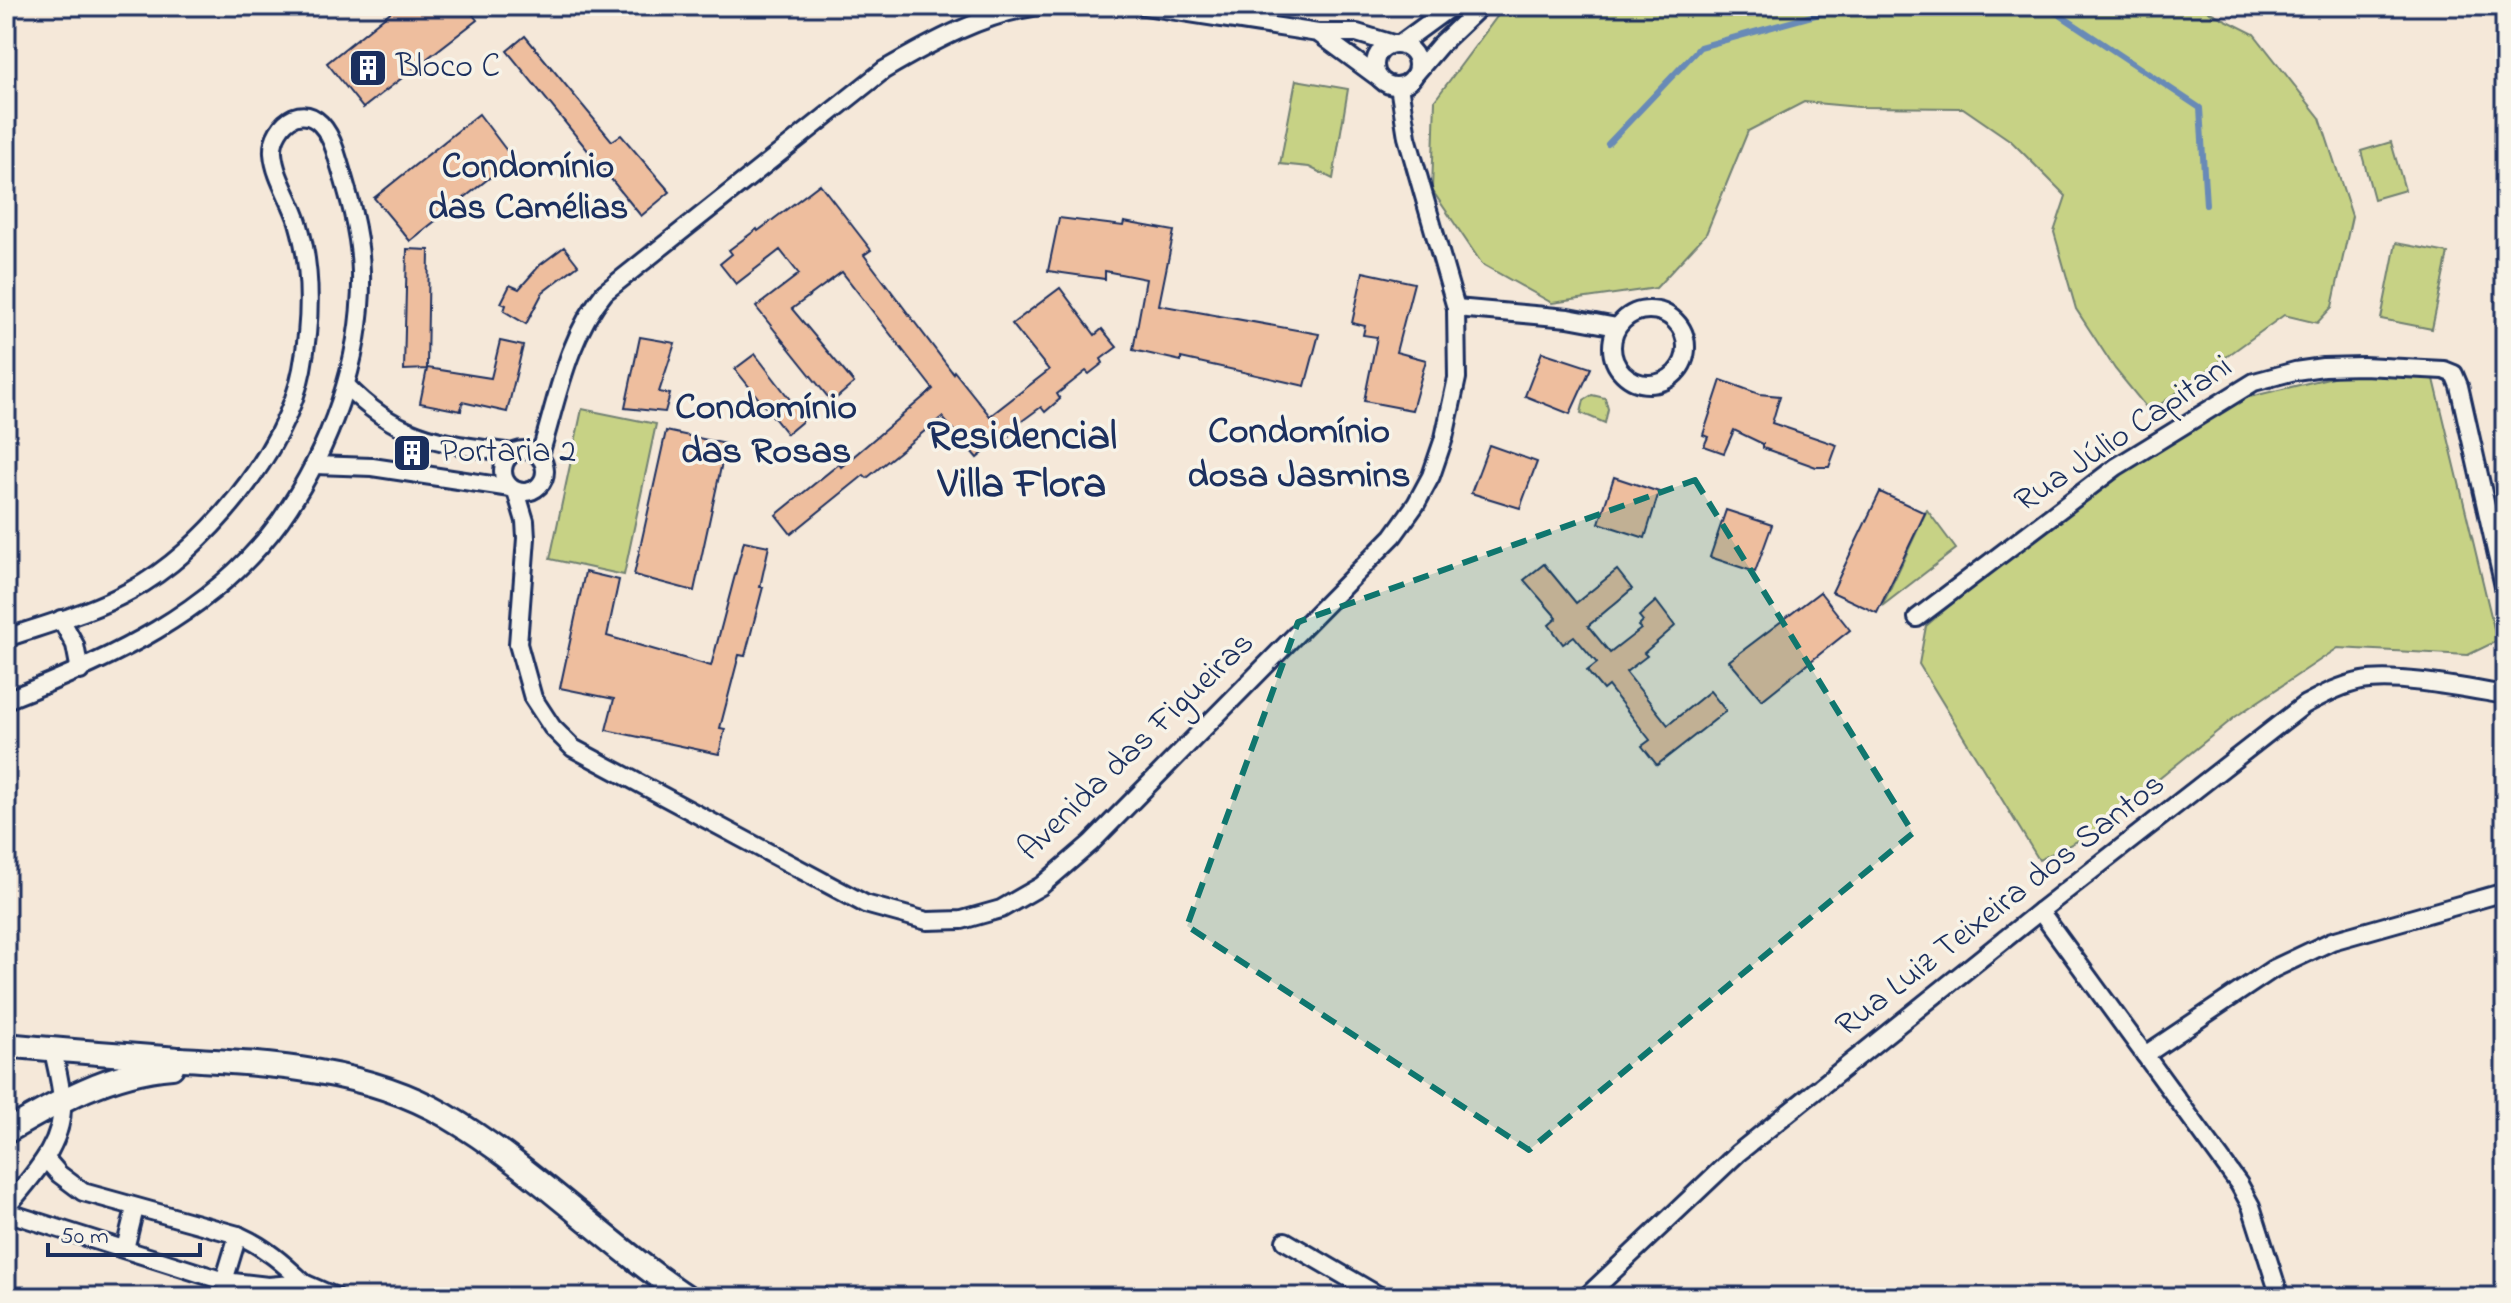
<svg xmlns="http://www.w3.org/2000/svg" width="2511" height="1303" font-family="'Indie Flower',sans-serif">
<rect width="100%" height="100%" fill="#f5e8d9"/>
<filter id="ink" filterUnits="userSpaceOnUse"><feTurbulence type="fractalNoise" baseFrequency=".0125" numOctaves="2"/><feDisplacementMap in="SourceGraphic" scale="16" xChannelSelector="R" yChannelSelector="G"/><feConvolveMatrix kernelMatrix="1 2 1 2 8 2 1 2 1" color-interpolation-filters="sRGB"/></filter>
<g filter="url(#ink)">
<g fill="#c7d285" stroke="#718072" stroke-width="2">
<polygon points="1533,6 2198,6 2254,34 2320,118 2352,216 2332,307 2317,323 2284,315 2150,412 2115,369 2076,309 2054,232 2066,196 2011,141 1963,108 1859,107 1804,102 1748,131 1706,234 1656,288 1552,303 1482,264 1432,190 1435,100 1499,14"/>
<polygon points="1296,80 1348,89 1333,179 1309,167 1280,164"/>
<polygon points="2391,142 2405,190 2374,199 2361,151"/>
<polygon points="2396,243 2448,253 2432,329 2381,319"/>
<polygon points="2349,373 2434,379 2497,641 2468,655 2338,648 2235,717 2090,835 2039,860 1919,664 1926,626 1993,568 2115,474 2237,400"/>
<polygon points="1592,395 1605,398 1608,409 1605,423 1581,413 1584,400"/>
<polygon points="582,409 656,424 624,575 550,559"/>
<polygon points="1927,510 1956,549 1882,606"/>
</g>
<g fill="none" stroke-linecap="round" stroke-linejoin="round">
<g stroke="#678ab7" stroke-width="6">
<polyline points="2042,6 2060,15 2200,108 2206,205"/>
<polyline points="1608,144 1700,47 1848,6"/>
</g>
</g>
<g fill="#eebe9e" stroke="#1b2f5e" stroke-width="2">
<polygon points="398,6 466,6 477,20 363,108 327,63"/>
<polygon points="525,36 612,141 621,135 670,192 641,216 507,51"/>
<polygon points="479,114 513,159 410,241 374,198"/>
<polygon points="820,184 871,250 864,255 953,373 954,371 990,416 1049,370 1012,324 1060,288 1095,335 1102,329 1117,347 1101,359 1103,363 1089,374 1086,371 1057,394 1060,399 1045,412 1041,407 1007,432 1009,437 996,447 993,445 977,458 942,417 867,478 864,475 791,534 776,515 839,464 841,467 933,389 842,272 792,309 854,383 832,402 756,307 799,274 780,250 736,284 720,264 732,254 729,250 757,229 758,231"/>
<polygon points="1059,218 1123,226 1124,222 1174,231 1159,305 1319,334 1305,386 1181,358 1181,361 1133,350 1146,279 1105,271 1105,279 1048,271"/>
<polygon points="564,247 578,265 543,292 526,324 504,311 506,305 501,303 510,285 519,289 540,265"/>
<polygon points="407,249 429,250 427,368 491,378 500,341 523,346 507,412 462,402 461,411 420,403 427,369 404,370"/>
<polygon points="1363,272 1414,283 1396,352 1426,360 1412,410 1364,401 1377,337 1363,335 1365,326 1352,323"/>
<polygon points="640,337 675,343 659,392 670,394 665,412 625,408"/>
<polygon points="1542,352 1591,368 1570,414 1525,396"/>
<polygon points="755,354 805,419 787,434 735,369"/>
<polygon points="1721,380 1759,394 1780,396 1772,423 1837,445 1829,467 1816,467 1763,448 1763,444 1734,430 1724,453 1704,446 1708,437 1703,435"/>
<polygon points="666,431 726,444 694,591 634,575"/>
<polygon points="402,440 425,448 423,464 398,460"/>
<polygon points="1489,445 1537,462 1520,508 1471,493"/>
<polygon points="1614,477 1659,492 1645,538 1599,523"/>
<polygon points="1880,492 1925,513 1877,613 1832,592"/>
<polygon points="1726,510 1772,525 1755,572 1710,557"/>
<polygon points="744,541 769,546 760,587 763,587 745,656 739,655 720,728 725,729 719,754 606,730 614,699 560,688 585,572 619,580 607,636 711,666"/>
<polygon points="1544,564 1576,603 1617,570 1632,589 1588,626 1610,653 1641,629 1638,626 1643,621 1639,616 1656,601 1675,626 1644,653 1647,656 1626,672 1668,725 1710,691 1726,711 1657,765 1642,746 1650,740 1608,686 1603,690 1587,671 1597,663 1574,636 1563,644 1549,625 1557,618 1524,580"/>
<polygon points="1820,592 1850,630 1762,700 1729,661"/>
</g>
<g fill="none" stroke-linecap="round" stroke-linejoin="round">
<g stroke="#1b2f5e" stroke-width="22">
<g id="minor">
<polyline points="1144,6 1318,33"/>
<circle cx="1396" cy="65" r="21"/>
<polyline points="1400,44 1452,6"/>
<polyline points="1416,73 1440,45 1481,6"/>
<polyline points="1379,78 1318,33 1357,33 1393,44"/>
<polyline points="1456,308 1568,318 1617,327"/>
<circle cx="1649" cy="347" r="37"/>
<path d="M346,385C398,440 442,443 512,453"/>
<circle cx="524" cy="471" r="21"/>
<path d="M540,455C557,400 567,338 605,292L884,70C932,42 983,14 1038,6"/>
<polyline points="315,465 372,467 511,488"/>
<polyline points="516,491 525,521 526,538 518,644 533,698 552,727 573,748 865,904 927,921 962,920 1001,909 1041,886 1091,843 1393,536 1416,504 1431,476 1444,438 1457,378 1456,308 1407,137 1399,86"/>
<polyline points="1917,618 2116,467 2254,382 2295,371 2323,367 2363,366 2444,370 2454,374 2459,386 2505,591"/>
<polyline points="61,619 75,645 80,671"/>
<path d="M6,638C47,624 92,612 130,591C203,552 287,451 302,369C311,321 312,269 298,222C291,199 275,178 273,153C272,139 281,123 294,117C316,109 329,132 335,150C347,189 360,230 361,272C363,359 330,450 280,521C213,613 109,660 6,700"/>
<polyline points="2040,911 2239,1184 2251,1206 2280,1297"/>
<polyline points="2145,1055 2273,969 2332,941 2505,892"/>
<path d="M6,1208C32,1176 65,1144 62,1100C61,1083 56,1066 53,1050"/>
<path d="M6,1212L224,1281L268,1286L304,1283C283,1263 265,1247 238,1235L83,1192L59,1174L46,1159"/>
<polyline points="1285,1241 1381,1297"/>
<polyline points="125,1249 135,1208"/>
<polyline points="224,1281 238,1235"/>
<polyline points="304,1283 336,1297"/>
<path d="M1586,1297L1738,1153L2040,911L2304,705C2323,695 2341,685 2362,681C2396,674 2469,689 2505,695"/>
</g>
</g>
<g stroke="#1b2f5e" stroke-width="28">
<g id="secondary">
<path d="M6,1045C64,1051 123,1055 181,1059C270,1064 366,1069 445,1115C532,1166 603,1241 687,1297"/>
<path d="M6,1132C59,1101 110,1072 172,1067"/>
</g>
</g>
<use href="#minor" stroke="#f7f3e8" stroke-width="16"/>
<use href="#secondary" stroke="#f7f3e8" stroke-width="22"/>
</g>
</g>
<path fill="#0f766e" fill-opacity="0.2" stroke="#0f766e" stroke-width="6" stroke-dasharray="16 10" stroke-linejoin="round" d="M1695,480L1913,833L1529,1150L1187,926L1298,622Z"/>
<defs>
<g id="building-square" transform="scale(2)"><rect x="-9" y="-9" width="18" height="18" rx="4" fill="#1b2f5e" stroke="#f7f3e8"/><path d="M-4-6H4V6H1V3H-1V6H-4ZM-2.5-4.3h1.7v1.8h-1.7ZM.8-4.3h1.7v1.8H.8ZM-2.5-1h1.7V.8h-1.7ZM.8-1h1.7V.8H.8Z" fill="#fff"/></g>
</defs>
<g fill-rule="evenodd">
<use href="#building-square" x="368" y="68"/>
<use href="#building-square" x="412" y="453"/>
</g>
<g text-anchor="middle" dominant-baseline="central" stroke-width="7" stroke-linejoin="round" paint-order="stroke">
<g font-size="34" fill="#1b2f5e" stroke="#f7f3e8" text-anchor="start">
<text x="396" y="68">Bloco C</text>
<text x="440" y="453">Portaria 2</text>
</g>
<g font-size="34" fill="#1b2f5e" stroke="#f7f3e8">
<text transform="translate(2124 435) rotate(-34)">Rua Júlio Capitani</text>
<text transform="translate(1137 747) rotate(-44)">Avenida das Figueiras</text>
<text transform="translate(2001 906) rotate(-38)">Rua Luiz Teixeira dos Santos</text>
</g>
<g font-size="36" font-weight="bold" fill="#1b2f5e" stroke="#f7f3e8">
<text x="528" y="168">Condomínio<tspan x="528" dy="41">das Camélias</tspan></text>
</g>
<g font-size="38" font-weight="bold" fill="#1b2f5e" stroke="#f7f3e8">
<text x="766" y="409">Condomínio<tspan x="766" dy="44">das Rosas</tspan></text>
<text x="1299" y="433">Condomínio<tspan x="1299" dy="44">dosa Jasmins</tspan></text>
</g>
<g font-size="42" font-weight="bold" fill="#1b2f5e" stroke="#f7f3e8">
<text x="1022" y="437">Residencial<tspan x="1022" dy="48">Villa Flora</tspan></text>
</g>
</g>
<rect width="2511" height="1303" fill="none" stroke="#f7f3e8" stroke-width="32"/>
<rect x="16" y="16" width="2479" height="1271" fill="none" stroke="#1b2f5e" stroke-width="3" filter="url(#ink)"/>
<path d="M48 1243v12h152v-12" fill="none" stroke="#1b2f5e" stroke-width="4"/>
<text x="60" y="1243" font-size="24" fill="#1b2f5e" stroke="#f7f3e8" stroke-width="6" paint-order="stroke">50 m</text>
</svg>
